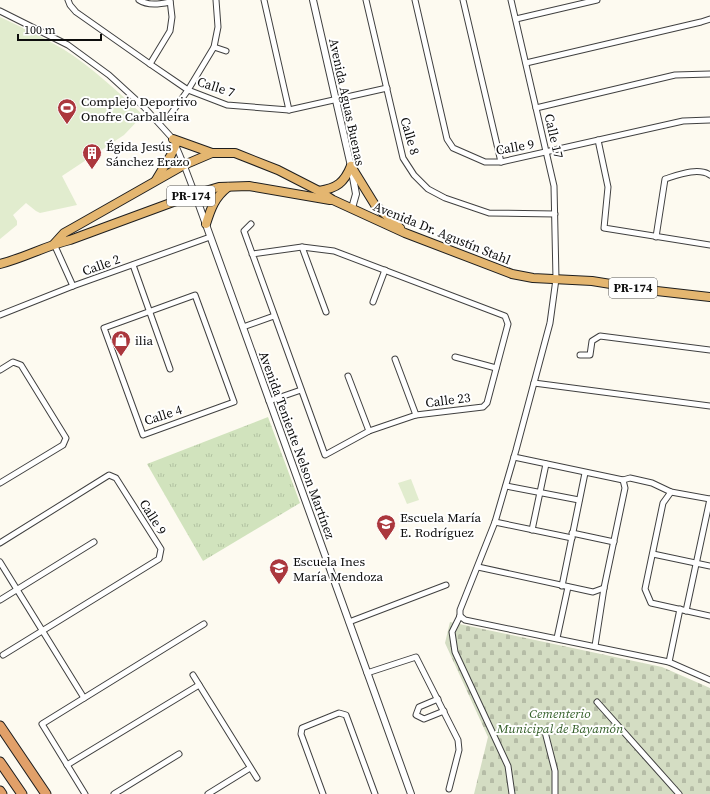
<svg xmlns="http://www.w3.org/2000/svg" width="710" height="794" font-family="'Source Serif 4',serif">
<defs>
<pattern id="grass-tufts" width="24" height="20" patternUnits="userSpaceOnUse"><rect width="24" height="20" fill="#d1e3bd"/><path d="M3 7l-1-3M5 7V3M7 7l1-3M15 17l-1-3M17 17v-4M19 17l1-3" fill="none" stroke="#b2c2a1"/></pattern>
<pattern id="cemetery-stones" width="16" height="16" patternUnits="userSpaceOnUse"><rect width="16" height="16" fill="#d4ddc3"/><path d="M2 7V4a2 2 0 0 1 4 0v3zM10 15v-3a2 2 0 0 1 4 0v3z" fill="#b5bca6"/></pattern>
</defs>
<rect width="100%" height="100%" fill="#fdfaf0"/>
<polygon fill="url(#grass-tufts)" points="268,417 300,503 203,561 147,464"/>
<polygon fill="url(#cemetery-stones)" points="450,622 662,667 710,688 710,794 474,794 488,737 445,643"/>
<g fill="#e1ecce">
<path d="M0,17C21,27 43,37 63,49C92,67 118,92 143,115L124,135L62,176L77,205L40,213L36,211L26,203L13,215L17,221V225L0,239Z"/>
<polygon points="411,479 419,500 407,504 398,483"/>
</g>
<g fill="none" stroke-linecap="round" stroke-linejoin="round">
<g stroke="#404040" stroke-width="7">
<g id="minor">
<polyline points="68,0 70,5 76,12 150,64 188,90 227,105 289,110 387,88"/>
<path d="M139,0C148,6 160,4 170,2"/>
<polyline points="264,0 289,110"/>
<polyline points="366,0 403,158 414,175 428,189 445,198 489,213 555,214"/>
<polyline points="415,0 447,139 453,148 485,162 501,162 683,121 710,120"/>
<polyline points="463,0 501,162"/>
<polyline points="0,11 68,45 109,75 144,107 173,139 184,165 195,194"/>
<polyline points="516,19 597,0"/>
<polyline points="214,47 226,51"/>
<polyline points="526,63 701,22 710,19"/>
<polyline points="150,64 170,31 172,17 170,0"/>
<polyline points="536,108 675,75 710,74"/>
<polyline points="170,115 188,90 214,47 218,27 216,0"/>
<polyline points="598,140 608,187 604,228 710,245"/>
<polyline points="251,224 244,231 325,455 369,431 416,415 483,407 487,403 508,324 505,316 334,251 302,247 252,254"/>
<path d="M656,237L665,179C678,175 698,167 710,175"/>
<polyline points="54,244 73,286"/>
<polyline points="302,247 326,312"/>
<polyline points="133,265 170,369"/>
<polygon points="195,295 234,402 143,435 104,328"/>
<polyline points="373,302 385,270"/>
<polyline points="0,315 73,286 210,237"/>
<polyline points="243,327 274,316"/>
<polyline points="580,355 590,355 592,341 600,336 710,350"/>
<polyline points="455,357 496,368"/>
<polyline points="395,359 416,415"/>
<polyline points="0,370 13,362 21,365 66,438 63,445 0,483"/>
<polyline points="348,376 369,431"/>
<polyline points="534,383 710,406"/>
<polyline points="269,401 301,390"/>
<polyline points="514,457 623,480 630,478 652,483 671,492 710,499"/>
<polyline points="506,486 579,500"/>
<polyline points="671,492 663,503 645,589 651,603 710,616"/>
<polyline points="495,522 572,538"/>
<polyline points="532,530 546,464"/>
<polyline points="572,533 614,542"/>
<polyline points="0,543 109,475 116,478 161,549 159,559 3,655"/>
<polyline points="653,554 710,566"/>
<polyline points="0,562 84,698"/>
<polyline points="478,567 593,592 604,588"/>
<polyline points="562,586 585,473"/>
<polyline points="0,600 94,542"/>
<polyline points="686,611 710,499"/>
<polyline points="460,616 460,610 495,522 516,450 550,323 556,279 554,186 511,0"/>
<polyline points="460,616 465,620 669,662 710,680"/>
<polyline points="460,616 452,632 455,652 508,766 512,794"/>
<polyline points="349,622 446,585"/>
<polyline points="557,638 568,587"/>
<polyline points="595,646 604,588 625,488 623,480"/>
<polyline points="669,662 680,609"/>
<polyline points="367,673 416,657 458,740 459,750 449,789"/>
<polyline points="193,675 257,778"/>
<polyline points="438,699 419,707 416,715 424,719 444,711"/>
<polyline points="597,702 679,794"/>
<polyline points="545,732 555,771 555,794"/>
<polyline points="67,765 199,685"/>
<polyline points="85,794 42,724 204,624"/>
<polyline points="114,794 179,754"/>
<polyline points="208,794 250,768"/>
<polyline points="323,794 301,734 302,728 339,713 346,715 375,794"/>
</g>
</g>
<g stroke="#404040" stroke-width="8">
<g id="tertiary">
<polyline points="313,0 351,166 356,194 352,208"/>
<polyline points="195,194 411,794"/>
</g>
</g>
<g stroke="#1e1e1e" stroke-width="10">
<g id="trunk">
<polyline points="173,139 212,153"/>
<polyline points="351,166 375,205 400,228"/>
<polyline points="156,180 171,155 176,144"/>
<path d="M319,191C337,188 344,183 351,166"/>
<path d="M206,224C211,208 215,197 228,187"/>
<polyline points="54,244 64,233 73,228 184,165 212,153 235,153 278,170 319,191 333,200 405,233 512,274 533,278 592,281 648,290 710,297"/>
<path d="M0,264C24,258 45,246 70,240L195,194L219,187L249,186L330,200"/>
</g>
</g>
<g stroke="#1e1e1e" stroke-width="11">
<g id="motorway">
<polyline points="0,726 46,794"/>
<polyline points="0,762 22,794"/>
<polyline points="0,791 2,794"/>
</g>
</g>
<use href="#minor" stroke="#fff" stroke-width="5"/>
<use href="#tertiary" stroke="#fff" stroke-width="6"/>
<use href="#trunk" stroke="#e4b670" stroke-width="8"/>
<use href="#motorway" stroke="#e1a069" stroke-width="9"/>
</g>
<defs>
<g id="stadium-pin" transform="scale(1)"><path d="M0 17L-7.5 6A9.5 9.5 0 1 1 7.5 6Z" fill="#ab373d" stroke="#fff"/><path d="M0-5a6.5 5 0 1 0 0 10a6.5 5 0 1 0 0-10ZM-3.5-1.8h7v3.6h-7Z" fill="#fff"/></g>
<g id="building-pin" transform="scale(1)"><path d="M0 17L-7.5 6A9.5 9.5 0 1 1 7.5 6Z" fill="#ab373d" stroke="#fff"/><path d="M-4-6H4V6H1V3H-1V6H-4ZM-2.5-4.3h1.7v1.8h-1.7ZM.8-4.3h1.7v1.8H.8ZM-2.5-1h1.7V.8h-1.7ZM.8-1h1.7V.8H.8Z" fill="#fff"/></g>
<g id="shop-pin" transform="scale(1)"><path d="M0 17L-7.5 6A9.5 9.5 0 1 1 7.5 6Z" fill="#ab373d" stroke="#fff"/><path d="M-5-2.5h2.3a2.7 3.5 0 0 1 5.4 0H5L5.5 6h-11ZM-1.5-2.5h3a1.5 2.3 0 0 0-3 0Z" fill="#fff"/></g>
<g id="school-pin" transform="scale(1)"><path d="M0 17L-7.5 6A9.5 9.5 0 1 1 7.5 6Z" fill="#ab373d" stroke="#fff"/><path d="M0-5L7-2L0 1L-7-2ZM-4 1L0 2.5L4 1V4Q0 6-4 4Z" fill="#fff"/></g>
</defs>
<g fill-rule="evenodd">
<use href="#stadium-pin" x="67" y="108"/>
<use href="#building-pin" x="92" y="153"/>
<use href="#shop-pin" x="121" y="340"/>
<use href="#school-pin" x="386" y="524"/>
<use href="#school-pin" x="279" y="568"/>
</g>
<g text-anchor="middle" dominant-baseline="central" stroke-width="4" stroke-linejoin="round" paint-order="stroke">
<g fill="#fff" stroke="#565656" stroke-width="1">
<rect x="167" y="186" width="48" height="20" rx="3"/>
<rect x="609" y="278" width="48" height="20" rx="3"/>
</g>
<g font-size="12" font-weight="bold" fill="#0d0d0d">
<text x="191" y="196">PR-174</text>
<text x="633" y="288">PR-174</text>
</g>
<g font-size="13" fill="#0d0d0d" stroke="#fff">
<text transform="translate(216 87) rotate(18)">Calle 7</text>
<text transform="translate(347 102) rotate(78)">Avenida Aguas Buenas</text>
<text transform="translate(410 136) rotate(74)">Calle 8</text>
<text transform="translate(554 136) rotate(77)">Calle 17</text>
<text transform="translate(515 147) rotate(-10)">Calle 9</text>
<text transform="translate(442 233) rotate(22)">Avenida Dr. Agustín Stahl</text>
<text transform="translate(101 265) rotate(-20)">Calle 2</text>
<text transform="translate(448 400) rotate(-7)">Calle 23</text>
<text transform="translate(163 415) rotate(-18)">Calle 4</text>
<text transform="translate(297 445) rotate(70)">Avenida Teniente Nelson Martínez</text>
<text transform="translate(153 517) rotate(58)">Calle 9</text>
</g>
<g font-size="13" fill="#0d0d0d" stroke="#fff" text-anchor="start">
<text x="81" y="101">Complejo Deportivo<tspan x="81" dy="15">Onofre Carballeira</tspan></text>
<text x="106" y="146">Égida Jesús<tspan x="106" dy="15">Sánchez Erazo</tspan></text>
<text x="135" y="340">ilia</text>
<text x="400" y="517">Escuela María<tspan x="400" dy="15">E. Rodríguez</tspan></text>
<text x="293" y="561">Escuela Ines<tspan x="293" dy="15">María Mendoza</tspan></text>
</g>
<g font-size="13" font-style="italic" fill="#315d26" stroke="#fff">
<text x="560" y="713">Cementerio<tspan x="560" dy="15">Municipal de Bayamón</tspan></text>
</g>
</g>
<path d="M18 34v6h83v-6" fill="none" stroke="#0d0d0d" stroke-width="2"/>
<text x="24" y="34" font-size="12" fill="#0d0d0d" stroke="#ffffff" stroke-width="3" paint-order="stroke">100 m</text>
</svg>
